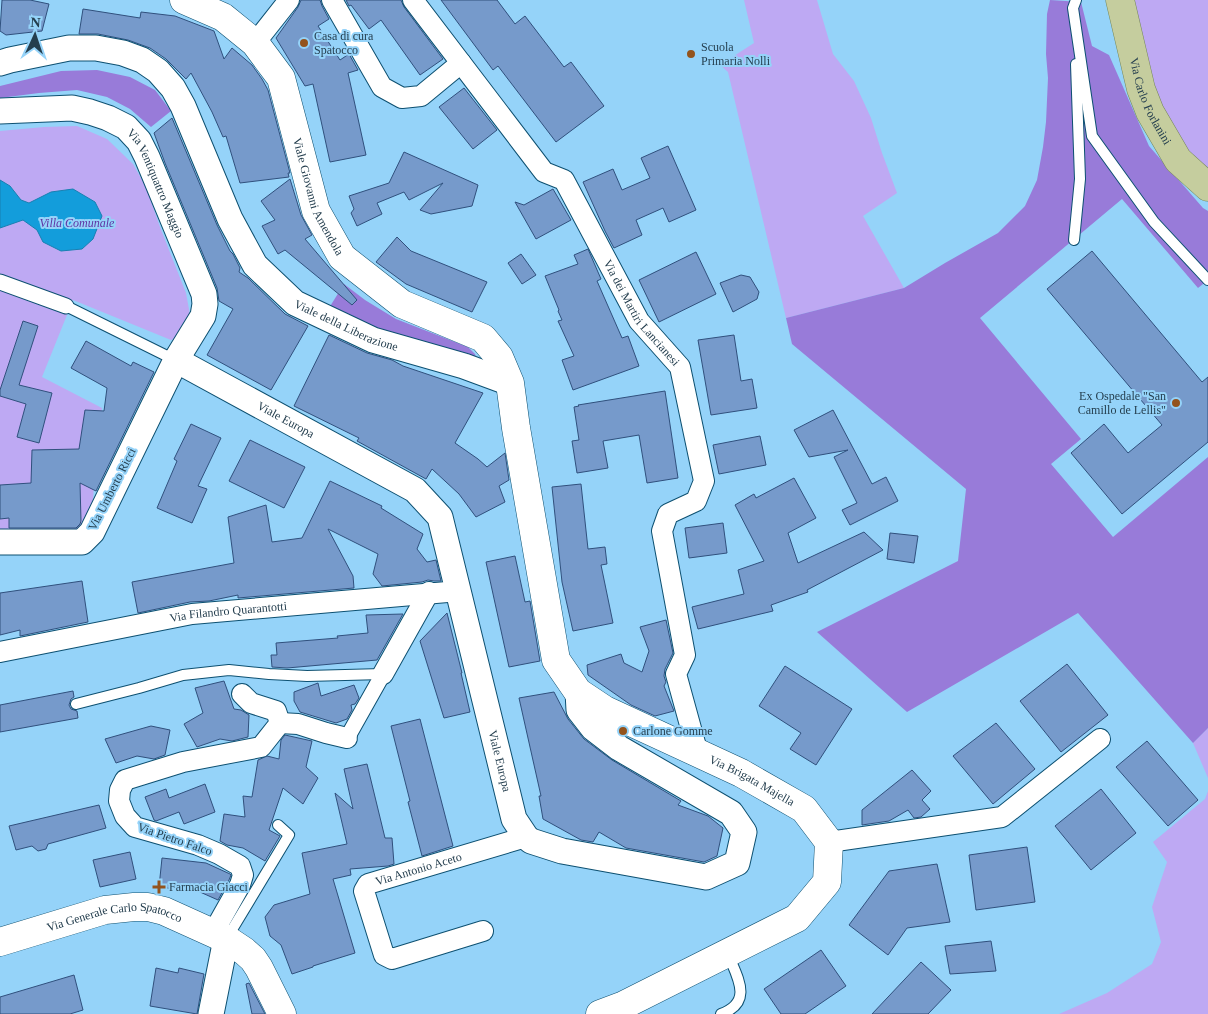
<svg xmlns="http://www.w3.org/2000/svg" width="1208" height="1014" font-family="'Times New Roman',serif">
<rect width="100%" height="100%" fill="#95d3f9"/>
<g fill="#bea9f3">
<polygon points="744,0 817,0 833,54 854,81 871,118 882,153 897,193 863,216 904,288 786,318 728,72 720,65 754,43"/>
<polygon points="1128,0 1208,0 1208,178 1161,113"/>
<polygon points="77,126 107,139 133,164 146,187 160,227 186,293 191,320 182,336 171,340 73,300 42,377 102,408 95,466 92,520 78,534 0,533 0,131 44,127"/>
<polygon points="1208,728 1208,778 1193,743"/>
<polygon points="1208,791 1208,1014 1059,1014 1107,993 1152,964 1161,942 1152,907 1167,862 1153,842 1205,799"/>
</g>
<g fill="#987bd9">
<polygon points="1050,0 1081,2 1092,46 1109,55 1149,146 1203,208 1208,211 1208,280 1198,288 1122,199 980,318 1081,439 1051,464 1113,537 1208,457 1208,728 1193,743 1078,613 907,712 817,632 958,561 966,489 792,344 786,318 904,288 945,263 998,233 1025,206 1037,180 1043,147 1046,122 1048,78 1046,54 1047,14"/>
<polygon points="97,70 130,77 155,90 171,111 151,127 130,109 107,97 77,90 39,93 0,98 0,86 61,71"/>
<polygon points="344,284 365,300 396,319 468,347 475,354 477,361 377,332 329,308"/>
</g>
<polygon fill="#139ddb" stroke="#1880b1" points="0,180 10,186 21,200 29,203 51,192 73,189 95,202 102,216 93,239 82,249 61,251 43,242 37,230 23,220 0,228"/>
<g fill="#769acb" stroke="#30507d">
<polygon points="2,0 30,0 49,4 42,31 6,35 0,31"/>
<polygon points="301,0 320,0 322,6 329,19 318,26 340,60 349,54 358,70 348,73 366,155 330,162 313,84 305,86 276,38 298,7"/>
<polygon points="346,0 401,0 404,7 443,59 420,75 381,20 369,29 351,5 349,6"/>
<polygon points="441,0 497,0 515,24 525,16 564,67 571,62 604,106 556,142 498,66 493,70"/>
<polygon points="83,9 140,18 141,12 175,16 214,31 224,59 232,48 252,65 262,79 268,90 290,173 288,173 289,177 240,183 226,136 223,137 212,112 191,73 186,79 166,59 150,48 128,40 98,34 79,34"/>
<polygon points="464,88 497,130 473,149 439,107"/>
<polygon points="172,118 217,225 230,251 233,254 240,268 239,272 248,278 285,314 308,326 271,390 207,355 233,309 219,301 217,288 165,163 154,133"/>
<polygon points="668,146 696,210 669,222 663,208 636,220 642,235 614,248 605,231 583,182 613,169 622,190 650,178 641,158"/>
<polygon points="404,152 478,185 472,206 431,214 420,210 443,183 409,200 404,192 377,203 382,214 357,226 351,213 354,209 349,196 389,183"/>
<polygon points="290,179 301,215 312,235 305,239 357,300 352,305 285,250 278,254 262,226 275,220 261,201"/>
<polygon points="553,189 571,220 536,239 515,202 524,205"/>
<polygon points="397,237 411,251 487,282 472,312 406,284 376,262"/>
<polygon points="588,249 601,279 597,281 622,338 628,336 639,366 573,390 562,360 574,356 558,321 562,320 558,311 559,310 545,276 578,264 574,255"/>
<polygon points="1092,251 1202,382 1208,377 1208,442 1122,514 1071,453 1104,424 1128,453 1162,425 1047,289"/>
<polygon points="696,252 716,294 659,322 639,280"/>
<polygon points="521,254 536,275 522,284 508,263"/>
<polygon points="741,275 750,277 759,292 757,299 733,312 720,283"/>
<polygon points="23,321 38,326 19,385 52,393 39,443 17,437 26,404 0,396 0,390"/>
<polygon points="329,335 367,353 392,360 403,366 483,393 455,443 478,459 487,467 505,453 509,480 499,486 505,502 476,517 459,494 432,469 426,479 357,441 359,438 294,406"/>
<polygon points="734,335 741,381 752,379 757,408 711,415 698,340"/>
<polygon points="86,341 131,366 133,362 154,372 96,491 80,483 81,521 80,524 76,528 9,528 9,518 0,519 0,485 31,483 32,450 79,449 85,410 104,411 107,388 71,368"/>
<polygon points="665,391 678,478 647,483 639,435 603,441 608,468 577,473 572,441 579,440 574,407 579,406 578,405"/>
<polygon points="833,410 872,484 886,477 898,501 850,525 842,510 857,503 834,457 848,450 809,457 794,430"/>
<polygon points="191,424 221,438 198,486 207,489 192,523 157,508 177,461 174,459"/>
<polygon points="760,436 766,465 719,474 713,445"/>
<polygon points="250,440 305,467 284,508 229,481"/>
<polygon points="794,478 816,518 788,533 798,563 864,532 883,550 807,590 808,592 771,605 773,611 698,629 692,607 744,594 738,570 764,561 735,505 754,494 756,498"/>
<polygon points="330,481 382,506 381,508 423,534 417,549 427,562 436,560 441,581 434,581 428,580 422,582 382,586 373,574 378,554 328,529 353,576 354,588 238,598 238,595 209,601 190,602 138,613 132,582 234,563 228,517 266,505 272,542 302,538"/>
<polygon points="581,484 588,549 605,547 607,564 601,565 613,623 573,631 562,582 552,487"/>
<polygon points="723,523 727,553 689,558 685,528"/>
<polygon points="890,533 918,536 914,563 887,559"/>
<polygon points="515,556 525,602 530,601 540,661 509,667 486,562"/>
<polygon points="82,581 88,622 20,636 20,630 0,635 0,593"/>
<polygon points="447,613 462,673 461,673 470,712 444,718 420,641"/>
<polygon points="403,614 377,660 287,668 272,667 271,655 277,655 276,643 338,638 337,636 368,633 366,615"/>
<polygon points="666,620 673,653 665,669 664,676 666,682 664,686 674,711 655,716 631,705 588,675 587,665 621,654 624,663 642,672 649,651 640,627"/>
<polygon points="1067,664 1108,715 1061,752 1020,701"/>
<polygon points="785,666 852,709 816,765 790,749 801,733 759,706"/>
<polygon points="224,681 234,709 241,710 249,715 248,737 232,741 220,739 197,747 184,724 203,713 195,688"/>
<polygon points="318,683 321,696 354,685 359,698 355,704 351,705 352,710 347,719 336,723 300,712 294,701 294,692"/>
<polygon points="73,691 74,697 71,699 69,705 71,709 77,711 78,718 0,732 0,705"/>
<polygon points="554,692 568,719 584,739 612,760 681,801 678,805 708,816 723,828 717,856 704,862 626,848 599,832 593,842 581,840 543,819 539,796 541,796 519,698"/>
<polygon points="420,719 453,846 422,856 408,802 410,801 391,726"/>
<polygon points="996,723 1035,769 993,804 953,756"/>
<polygon points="151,726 170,730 165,755 154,759 137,756 116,763 105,739"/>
<polygon points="285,735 312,741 306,767 318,778 303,804 283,788 269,830 280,836 265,861 243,848 227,845 220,841 224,814 245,817 243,796 252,797 258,760 267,756 279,759 281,740"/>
<polygon points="1147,741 1198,800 1168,826 1116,767"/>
<polygon points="367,764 385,838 392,838 394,864 388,866 350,869 351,875 333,879 355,953 313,966 313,967 292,974 281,945 270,936 265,917 274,905 310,894 302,853 347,844 335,793 353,809 344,769"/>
<polygon points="912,770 931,791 922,800 930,809 921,817 914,818 908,810 889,821 862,825 862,810"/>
<polygon points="205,784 215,812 184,824 179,812 156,821 154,820 145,797 166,789 169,798"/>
<polygon points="1101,789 1136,833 1091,870 1055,826"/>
<polygon points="99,805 106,828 48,844 46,849 38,851 32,846 16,850 9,826"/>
<polygon points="1027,847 1035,902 976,910 969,855"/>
<polygon points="130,852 136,879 100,887 93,860"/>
<polygon points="162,858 206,863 230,874 231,875 229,880 218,900 200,892 159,887"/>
<polygon points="937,864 950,922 907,928 888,955 849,925 889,871"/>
<polygon points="991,941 996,971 950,974 945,946"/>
<polygon points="821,950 846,986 805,1014 781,1014 764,989"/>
<polygon points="921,962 951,990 928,1014 872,1014"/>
<polygon points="156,968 178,973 179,968 204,974 197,1014 150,1006"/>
<polygon points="74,975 83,1010 70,1014 0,1014 0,997"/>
<polygon points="249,983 265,1014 252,1014 246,984"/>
</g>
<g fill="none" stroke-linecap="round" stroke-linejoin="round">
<g stroke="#0d5071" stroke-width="12">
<g id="service">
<polyline points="1076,0 1073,8 1092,136 1154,222 1208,280"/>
<polyline points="1074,240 1080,179 1076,64"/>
<polyline points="66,306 175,360"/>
<polyline points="76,704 139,688 183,675 229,670 269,674 307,676 383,674"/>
<polyline points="227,938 289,835 278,825"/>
<path d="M721,1014C754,1002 737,977 728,954"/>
</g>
</g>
<g stroke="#0d5071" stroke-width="17">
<g id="pedestrian">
<polyline points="0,282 66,306"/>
<polyline points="347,738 383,674"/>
</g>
</g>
<g stroke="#0d5071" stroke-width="22">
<g id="minor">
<polyline points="332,0 382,87 402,98 421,96 461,63"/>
<path id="s1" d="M413,0L544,172L564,180L639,321L680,367L704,481L696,501L668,514L662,531L685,655L676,674L698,754"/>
<polyline points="255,43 289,0"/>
<path id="s2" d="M0,652L192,614L459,591"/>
<polyline points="383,674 429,592"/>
<polyline points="280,723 298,724 326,733 347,738"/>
<polyline points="829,842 1002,817 1100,739"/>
<path id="s3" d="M483,931L392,959L384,955L364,891L368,884L526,837"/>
<polyline points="213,933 240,885 243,875 240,866 219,854 198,845 135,827 125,816 119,801 120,790 125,780 183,762 261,747 280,723 276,711 251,703 242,694"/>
</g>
</g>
<g stroke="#0d5071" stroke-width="27">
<g id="tertiary">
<path id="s4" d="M0,63L10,60L69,48H96L123,53L142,60L158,71L173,88L183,106L230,219L255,265L295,303L373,340L464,366L510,383"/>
<path id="s5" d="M0,111L72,108L90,112L108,118L126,127L139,141L147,157L204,294L205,304L203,316L176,360L92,532L82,542H0"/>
<path id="s6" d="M176,360L415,490L440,517L514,819L526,837L531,841L562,851L706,877L737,863L744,832L731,813L619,748L593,728L579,710L578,692"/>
<polyline points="211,1014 226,939"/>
</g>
</g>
<g stroke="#0d5071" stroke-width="29">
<g id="secondary">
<path id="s7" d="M184,0L223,17L255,43L281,78L316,211L342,257L402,304L483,338L499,357L510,383L516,428L556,660L578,692L605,710L741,773L804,809L829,842L827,882L797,918L624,1005L600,1014"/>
<path id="s8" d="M0,942L105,910L134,907H148L164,911L226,939L244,951L253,959L259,968L282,1014"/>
</g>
</g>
<g stroke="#738558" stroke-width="29">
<g id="primary">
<path id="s9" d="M1120,0L1141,89L1150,112L1178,160L1208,187"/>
</g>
</g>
<use href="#service" stroke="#fff" stroke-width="10"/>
<use href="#pedestrian" stroke="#fff" stroke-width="15"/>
<use href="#minor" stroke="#fff" stroke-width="20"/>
<use href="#tertiary" stroke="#fff" stroke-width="25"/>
<use href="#secondary" stroke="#fff" stroke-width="28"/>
<use href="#primary" stroke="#c5cd9e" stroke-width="28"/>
</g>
<g fill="#93531c" stroke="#95d3f9" stroke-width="2">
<circle cx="304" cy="43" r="5"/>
<circle cx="691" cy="54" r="5"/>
<circle cx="1176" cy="403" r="5"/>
<circle cx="623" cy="731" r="5"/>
<path d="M156.5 879.5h5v5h5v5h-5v5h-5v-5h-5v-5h5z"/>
</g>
<g text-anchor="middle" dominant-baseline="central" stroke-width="4" stroke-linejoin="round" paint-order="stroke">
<g font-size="12" fill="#243e4e" stroke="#95d3f9" text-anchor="start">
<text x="314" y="36">Casa di cura<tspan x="314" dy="14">Spatocco</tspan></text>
<text x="701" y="47">Scuola<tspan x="701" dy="14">Primaria Nolli</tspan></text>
<text x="1166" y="396" text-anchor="end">Ex Ospedale "San<tspan x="1166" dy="14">Camillo de Lellis"</tspan></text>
<text x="633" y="731">Carlone Gomme</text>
<text x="169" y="887">Farmacia Giacci</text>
</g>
<g font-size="12" fill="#243e4e" stroke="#95d3f9">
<text stroke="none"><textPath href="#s9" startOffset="106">Via Carlo Forlanini</textPath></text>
<text stroke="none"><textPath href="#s5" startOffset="194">Via Ventiquattro Maggio</textPath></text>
<text stroke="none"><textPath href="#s7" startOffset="252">Viale Giovanni Amendola</textPath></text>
<text stroke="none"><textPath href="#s1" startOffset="392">Via dei Martiri Lancianesi</textPath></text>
<text stroke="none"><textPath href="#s4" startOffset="494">Viale della Liberazione</textPath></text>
<text stroke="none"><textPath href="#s6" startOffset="125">Viale Europa</textPath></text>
<text transform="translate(112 489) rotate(-63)">Via Umberto Ricci</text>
<text stroke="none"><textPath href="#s2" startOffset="232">Via Filandro Quarantotti</textPath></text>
<text stroke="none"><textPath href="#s6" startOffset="560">Viale Europa</textPath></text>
<text stroke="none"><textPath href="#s7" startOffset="1050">Via Brigata Majella</textPath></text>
<text transform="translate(175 839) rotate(19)">Via Pietro Falco</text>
<text stroke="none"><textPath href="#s3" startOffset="232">Via Antonio Aceto</textPath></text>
<text stroke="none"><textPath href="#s8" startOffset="119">Via Generale Carlo Spatocco</textPath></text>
</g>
<g font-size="12" font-style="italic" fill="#5f34a3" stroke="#95d3f9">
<text x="77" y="223">Villa Comunale</text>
</g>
</g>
<g transform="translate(35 35) rotate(3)" stroke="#95d3f9" stroke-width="4" paint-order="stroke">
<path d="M0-4L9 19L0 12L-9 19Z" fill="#243e4e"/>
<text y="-8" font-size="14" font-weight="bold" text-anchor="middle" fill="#243e4e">N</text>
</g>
</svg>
